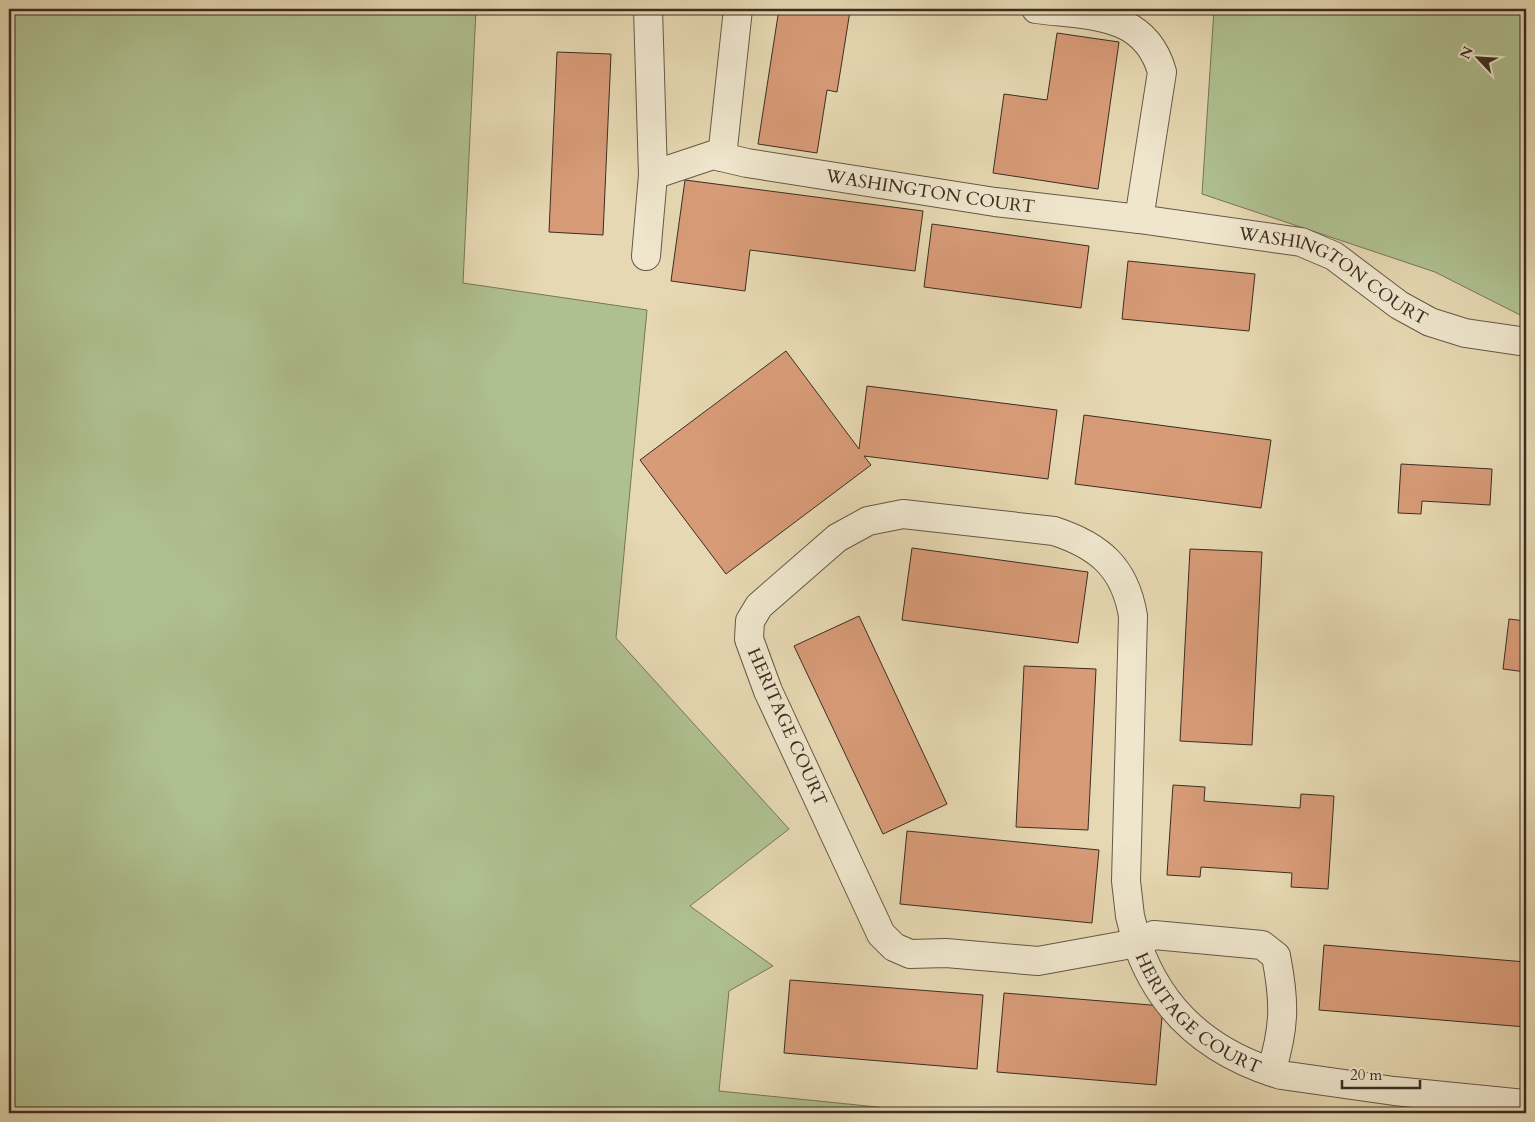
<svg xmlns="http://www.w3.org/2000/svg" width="1535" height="1122" font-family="Cardo,serif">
<rect width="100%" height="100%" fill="#e6d8b2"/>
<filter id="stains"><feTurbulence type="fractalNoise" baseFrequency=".004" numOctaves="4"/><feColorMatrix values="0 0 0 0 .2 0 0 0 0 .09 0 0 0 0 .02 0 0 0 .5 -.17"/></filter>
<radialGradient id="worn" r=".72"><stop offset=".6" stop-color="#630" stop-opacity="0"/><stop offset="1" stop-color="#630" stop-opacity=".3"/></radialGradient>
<g fill="#afc090" stroke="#767659">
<polygon points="9,9 476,9 463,283 647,310 616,638 789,829 690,906 773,966 729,991 719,1091 937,1113 9,1113"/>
<polygon points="1214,9 1526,9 1526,318 1435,272 1202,194"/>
</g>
<g fill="#d79b77" stroke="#3c2d22">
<polygon points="779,9 850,11 837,92 827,90 817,153 758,144"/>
<polygon points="1057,33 1119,42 1098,189 993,173 1004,94 1047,100"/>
<polygon points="557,52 611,54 603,235 549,232"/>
<polygon points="685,180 923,211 915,271 750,250 745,291 671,281"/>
<polygon points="932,224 1089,246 1081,308 924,287"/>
<polygon points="1128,261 1255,274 1249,331 1122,319"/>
<polygon points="786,351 859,449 867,386 1057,410 1048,479 864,456 871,465 726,574 640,460"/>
<polygon points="1084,415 1271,440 1261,508 1075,484"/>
<polygon points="1401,464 1492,469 1490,505 1422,501 1421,514 1398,513"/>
<polygon points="912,548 1088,572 1078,643 902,620"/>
<polygon points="1190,549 1262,552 1252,745 1180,741"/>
<polygon points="859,616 947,804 883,834 794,646"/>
<polygon points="1509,619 1526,621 1526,672 1503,669"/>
<polygon points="1024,666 1096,669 1088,830 1016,827"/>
<polygon points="1173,785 1205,787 1204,801 1300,808 1301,794 1334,796 1328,889 1291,887 1292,873 1201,867 1200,877 1167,875"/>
<polygon points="907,831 1099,850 1092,923 900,904"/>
<polygon points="1324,945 1526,962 1526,1027 1319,1010"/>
<polygon points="790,980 983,995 977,1069 784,1053"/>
<polygon points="1004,993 1163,1006 1156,1085 997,1072"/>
</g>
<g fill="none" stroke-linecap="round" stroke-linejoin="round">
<g stroke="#665846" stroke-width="30">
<g id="minor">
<polyline points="648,9 653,175"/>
<path d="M1036,9C1089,16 1145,11 1162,72L1139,219"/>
<polyline points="722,157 738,9"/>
<path id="s1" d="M646,256L653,175L713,155L747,163L995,202L1139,219L1301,242L1334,256L1399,305L1430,322L1465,333L1526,342"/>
<path d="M903,514L1054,531C1100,546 1125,568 1133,616L1126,881L1130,916L1137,943L1038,961L946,953L910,954L894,947L881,934L768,691L749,639L750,621L759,606L837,538L868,521Z"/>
<path id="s2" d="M1271,1072C1285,1027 1285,1002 1276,956L1262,945L1154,935L1137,943C1161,1013 1211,1054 1281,1075L1394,1091L1526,1104"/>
</g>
</g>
<use href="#minor" stroke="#efe6cd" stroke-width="28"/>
</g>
<g text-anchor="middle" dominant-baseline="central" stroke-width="4" stroke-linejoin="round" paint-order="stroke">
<g font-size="18" fill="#3c2d22" stroke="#efe6cd">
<text stroke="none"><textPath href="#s1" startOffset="365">WASHINGTON COURT</textPath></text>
<text stroke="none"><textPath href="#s1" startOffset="782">WASHINGTON COURT</textPath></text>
<text transform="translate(787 727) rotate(66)">HERITAGE COURT</text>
<text stroke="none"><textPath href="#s2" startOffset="359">HERITAGE COURT</textPath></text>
</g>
</g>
<rect width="1535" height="1122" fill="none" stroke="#e6d8b2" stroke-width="30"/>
<rect x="10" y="10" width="1515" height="1102" fill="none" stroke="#3c2d22" stroke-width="2.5"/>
<rect x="15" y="15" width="1505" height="1092" fill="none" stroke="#3c2d22"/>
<g transform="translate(1478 58) rotate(295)" stroke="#efe6cd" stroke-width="4" paint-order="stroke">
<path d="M0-4L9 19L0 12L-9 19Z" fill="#3c2d22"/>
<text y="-8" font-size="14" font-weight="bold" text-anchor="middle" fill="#3c2d22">N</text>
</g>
<path d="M1342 1080v8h78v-8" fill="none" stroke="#3c2d22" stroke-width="2.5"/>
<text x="1350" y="1080" font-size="15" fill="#3c2d22" stroke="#efe6cd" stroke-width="4" paint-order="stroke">20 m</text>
<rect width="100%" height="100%" filter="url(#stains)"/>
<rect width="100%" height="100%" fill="url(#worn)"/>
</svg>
